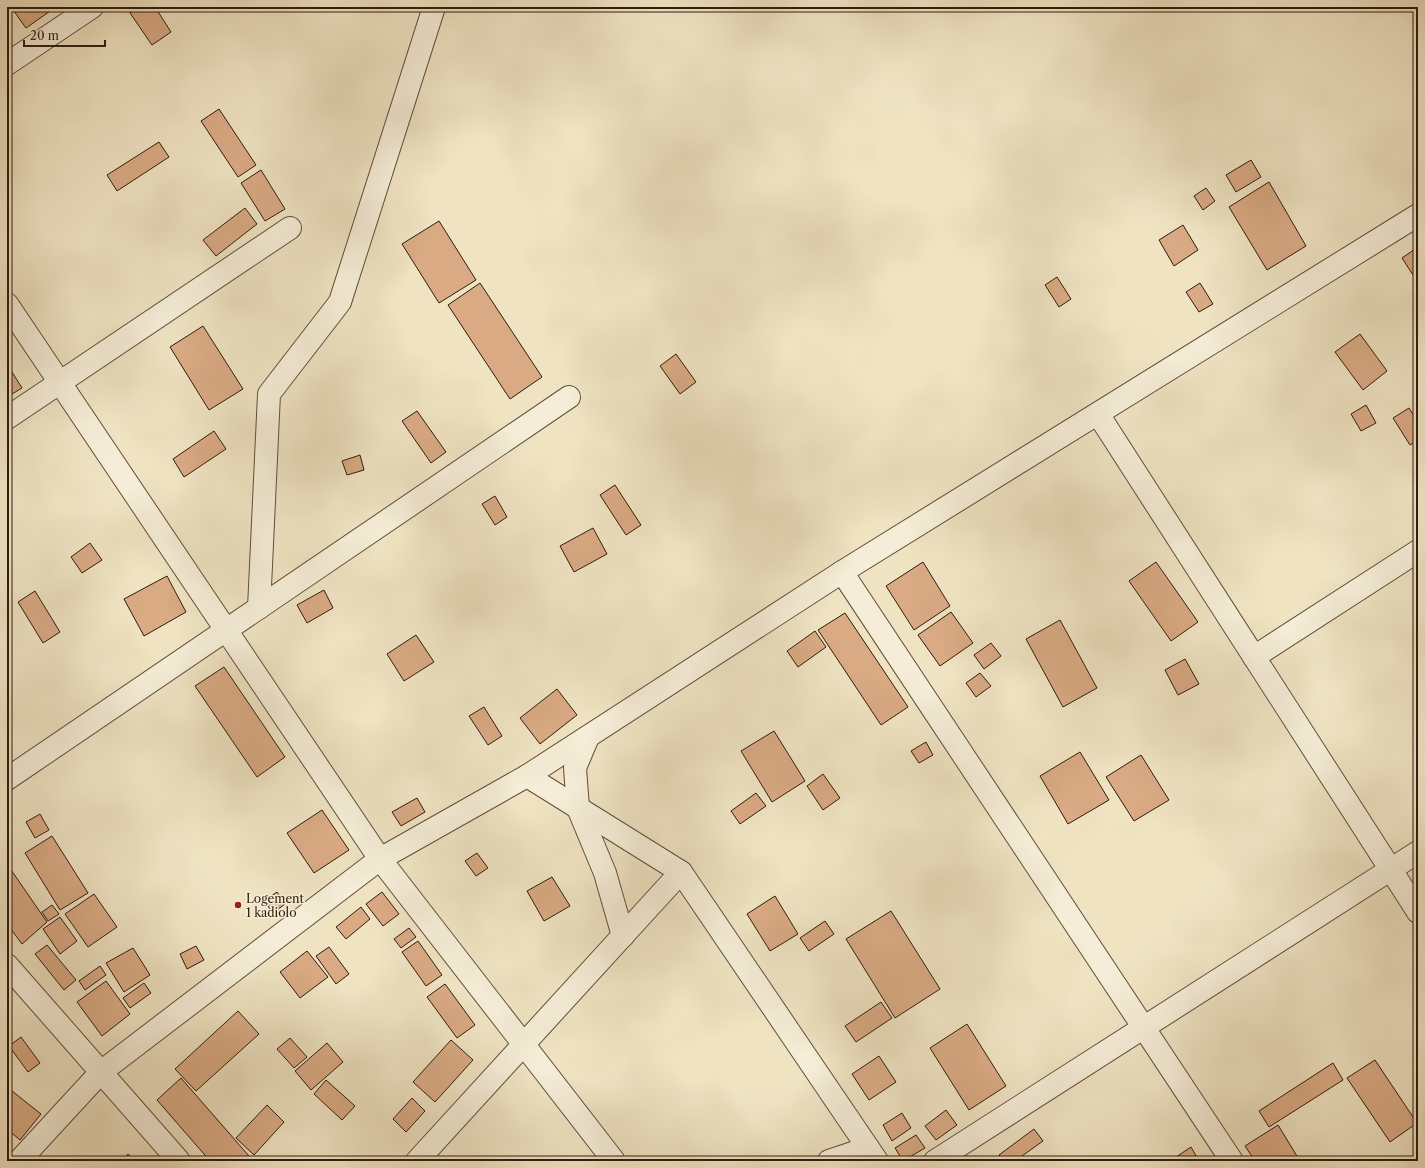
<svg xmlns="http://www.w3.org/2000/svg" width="1425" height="1168" font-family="'Libre Caslon Text',serif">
<rect width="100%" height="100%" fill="#efe3c2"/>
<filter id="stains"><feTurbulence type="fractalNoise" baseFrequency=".005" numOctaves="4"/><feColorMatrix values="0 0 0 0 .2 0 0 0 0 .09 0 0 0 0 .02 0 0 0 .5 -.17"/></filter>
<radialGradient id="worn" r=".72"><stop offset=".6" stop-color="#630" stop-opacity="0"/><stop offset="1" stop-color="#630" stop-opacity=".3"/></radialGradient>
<g fill="#d9aa84" stroke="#301b0e">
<polygon points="11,7 56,7 26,28"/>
<polygon points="138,7 155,7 171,32 152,45 130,13"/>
<polygon points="219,109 256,165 238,177 201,121"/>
<polygon points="159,142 169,157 117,191 107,175"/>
<polygon points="1251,160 1261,177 1236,192 1226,175"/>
<polygon points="261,170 285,209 265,221 241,183"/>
<polygon points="1269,182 1306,246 1267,270 1229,207"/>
<polygon points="1206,188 1215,201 1203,210 1194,196"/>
<polygon points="245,208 257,224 216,256 203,240"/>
<polygon points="439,221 476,280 439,303 402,244"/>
<polygon points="1183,225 1198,250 1174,266 1159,240"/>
<polygon points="1418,247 1418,272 1413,275 1402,258"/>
<polygon points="1057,277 1071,299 1059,307 1045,285"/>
<polygon points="480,283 542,377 510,399 448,305"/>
<polygon points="1200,283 1213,304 1199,312 1186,292"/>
<polygon points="203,326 243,389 209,410 170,347"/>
<polygon points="1360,334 1387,371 1363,390 1335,352"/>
<polygon points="676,354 696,382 680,394 660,366"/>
<polygon points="7,364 22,388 7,397"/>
<polygon points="1366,405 1376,423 1361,431 1351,414"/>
<polygon points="1409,408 1418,422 1418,440 1410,445 1393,418"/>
<polygon points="417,411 446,452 431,463 402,421"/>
<polygon points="214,431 226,449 184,477 173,459"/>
<polygon points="360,455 364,470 347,475 342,461"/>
<polygon points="615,485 641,525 626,535 600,495"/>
<polygon points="495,496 507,517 495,525 482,504"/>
<polygon points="593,528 607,554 574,572 560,546"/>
<polygon points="90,543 102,560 82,573 71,557"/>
<polygon points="923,562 950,606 914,630 886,586"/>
<polygon points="1156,562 1198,622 1171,641 1129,581"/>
<polygon points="167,576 186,612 144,636 124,599"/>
<polygon points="324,590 333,608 307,623 297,605"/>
<polygon points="35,591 60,632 43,643 18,602"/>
<polygon points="951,612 973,643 940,666 918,635"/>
<polygon points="845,613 908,707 881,725 818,630"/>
<polygon points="1060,620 1097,688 1063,707 1026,639"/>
<polygon points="815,631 826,647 798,667 787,651"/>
<polygon points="416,635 434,662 404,681 387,654"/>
<polygon points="991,643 1001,656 984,669 974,655"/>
<polygon points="1185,659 1199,684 1178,695 1165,670"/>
<polygon points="224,667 285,757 257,777 195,686"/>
<polygon points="980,673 991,686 976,697 966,683"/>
<polygon points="557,689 577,715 540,744 520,718"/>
<polygon points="484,707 502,736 488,745 469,716"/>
<polygon points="774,731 805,781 772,802 741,751"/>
<polygon points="926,742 933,755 919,763 911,751"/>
<polygon points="1080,752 1109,800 1068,824 1040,776"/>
<polygon points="1141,755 1169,800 1134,821 1106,777"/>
<polygon points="823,774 840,798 823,810 807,786"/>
<polygon points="756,793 766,806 740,824 731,811"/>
<polygon points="417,798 425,812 401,826 392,812"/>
<polygon points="322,810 349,850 314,873 287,833"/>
<polygon points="40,814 49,830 35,838 26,822"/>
<polygon points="52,836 88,893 60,910 25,853"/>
<polygon points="477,853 488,868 476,876 465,861"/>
<polygon points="7,864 47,922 22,944 7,924"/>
<polygon points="552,877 570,906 544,921 527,891"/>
<polygon points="277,892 285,904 273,913 264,901"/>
<polygon points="382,892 399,914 383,926 366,904"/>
<polygon points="94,894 117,927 88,947 65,914"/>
<polygon points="775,896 798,934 770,951 747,914"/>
<polygon points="52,905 59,914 48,921 42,912"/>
<polygon points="361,907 370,919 346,939 336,927"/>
<polygon points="891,911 940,989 895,1018 846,939"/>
<polygon points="60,917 77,941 60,954 43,929"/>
<polygon points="825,921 834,934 809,951 800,938"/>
<polygon points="409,928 416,937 401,948 394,939"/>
<polygon points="418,941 442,975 426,986 402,952"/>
<polygon points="47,945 76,980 64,990 35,954"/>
<polygon points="196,946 204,960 187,969 180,954"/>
<polygon points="329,947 349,974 336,984 316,956"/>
<polygon points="133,948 150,975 124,992 106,963"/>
<polygon points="307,951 328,977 300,998 280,972"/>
<polygon points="100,966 106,975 85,990 79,981"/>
<polygon points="106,981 130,1014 102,1036 77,1002"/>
<polygon points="144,983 151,993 130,1008 123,998"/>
<polygon points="445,984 475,1025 457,1038 427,997"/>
<polygon points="881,1002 892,1018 856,1042 845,1026"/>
<polygon points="238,1011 259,1034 196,1091 175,1069"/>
<polygon points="967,1024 1006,1086 969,1110 930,1048"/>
<polygon points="21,1037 40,1063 28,1072 9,1046"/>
<polygon points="290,1038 307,1057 294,1068 277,1049"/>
<polygon points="451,1040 473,1060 435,1102 413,1082"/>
<polygon points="327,1043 343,1062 311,1090 295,1071"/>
<polygon points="879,1056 896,1082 869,1100 852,1074"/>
<polygon points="1375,1060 1417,1123 1390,1142 1347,1078"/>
<polygon points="1333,1063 1343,1080 1269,1127 1259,1111"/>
<polygon points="181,1078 249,1156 244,1161 210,1161 157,1100"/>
<polygon points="326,1080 355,1106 342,1120 314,1094"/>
<polygon points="7,1087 41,1114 20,1140 7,1129"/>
<polygon points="412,1098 425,1111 406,1132 393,1119"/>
<polygon points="267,1105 284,1122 254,1155 236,1138"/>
<polygon points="946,1110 957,1125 936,1140 925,1126"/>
<polygon points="902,1113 911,1128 892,1141 883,1125"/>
<polygon points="1278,1125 1300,1161 1255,1161 1245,1146"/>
<polygon points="1034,1129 1043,1141 1015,1161 1004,1161 999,1155"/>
<polygon points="916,1135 925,1148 903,1161 895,1148"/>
<polygon points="1191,1147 1199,1161 1170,1161"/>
<polygon points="128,1154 135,1161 122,1161"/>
</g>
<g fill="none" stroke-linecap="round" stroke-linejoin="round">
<g stroke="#604d3b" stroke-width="24">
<g id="minor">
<polyline points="7,64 92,7"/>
<polyline points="7,304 380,859 614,1161"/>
<polyline points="1098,414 1418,912"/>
<polyline points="7,418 290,228"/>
<polyline points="842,572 1232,1161"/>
<polyline points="259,608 269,394 340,302 434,7"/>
<polyline points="1254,657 1418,551"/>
<polyline points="588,737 575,768 578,808 605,873 623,936"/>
<polyline points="527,776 681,872 877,1161"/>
<polyline points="7,779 569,397"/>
<polyline points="7,965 179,1161"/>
<polyline points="19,1161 101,1072 380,859 527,776 842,572 1418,215"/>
<polyline points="417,1161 681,872"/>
<polyline points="829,1161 868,1148"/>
<polyline points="935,1161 1418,852"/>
</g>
</g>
<use href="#minor" stroke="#f5edd7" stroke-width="22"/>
</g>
<circle fill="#8f2418" stroke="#f5edd7" stroke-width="1.5" cx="238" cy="905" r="4"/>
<g text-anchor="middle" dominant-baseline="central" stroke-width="3" stroke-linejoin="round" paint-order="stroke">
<g font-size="12" fill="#301b0e" stroke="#f5edd7" text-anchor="start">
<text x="246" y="898">Logement<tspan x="246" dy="14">1 kadiolo</tspan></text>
</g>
</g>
<rect width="1425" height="1168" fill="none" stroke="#efe3c2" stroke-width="24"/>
<rect x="8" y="8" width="1409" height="1152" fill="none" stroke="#301b0e" stroke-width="2"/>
<rect x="12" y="12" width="1401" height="1144" fill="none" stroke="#301b0e"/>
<path d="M24 40v6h81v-6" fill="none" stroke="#301b0e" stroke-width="2"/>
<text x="30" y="40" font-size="12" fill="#301b0e" stroke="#f5edd7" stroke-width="3" paint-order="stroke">20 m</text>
<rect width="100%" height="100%" filter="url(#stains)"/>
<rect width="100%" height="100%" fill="url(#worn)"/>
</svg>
